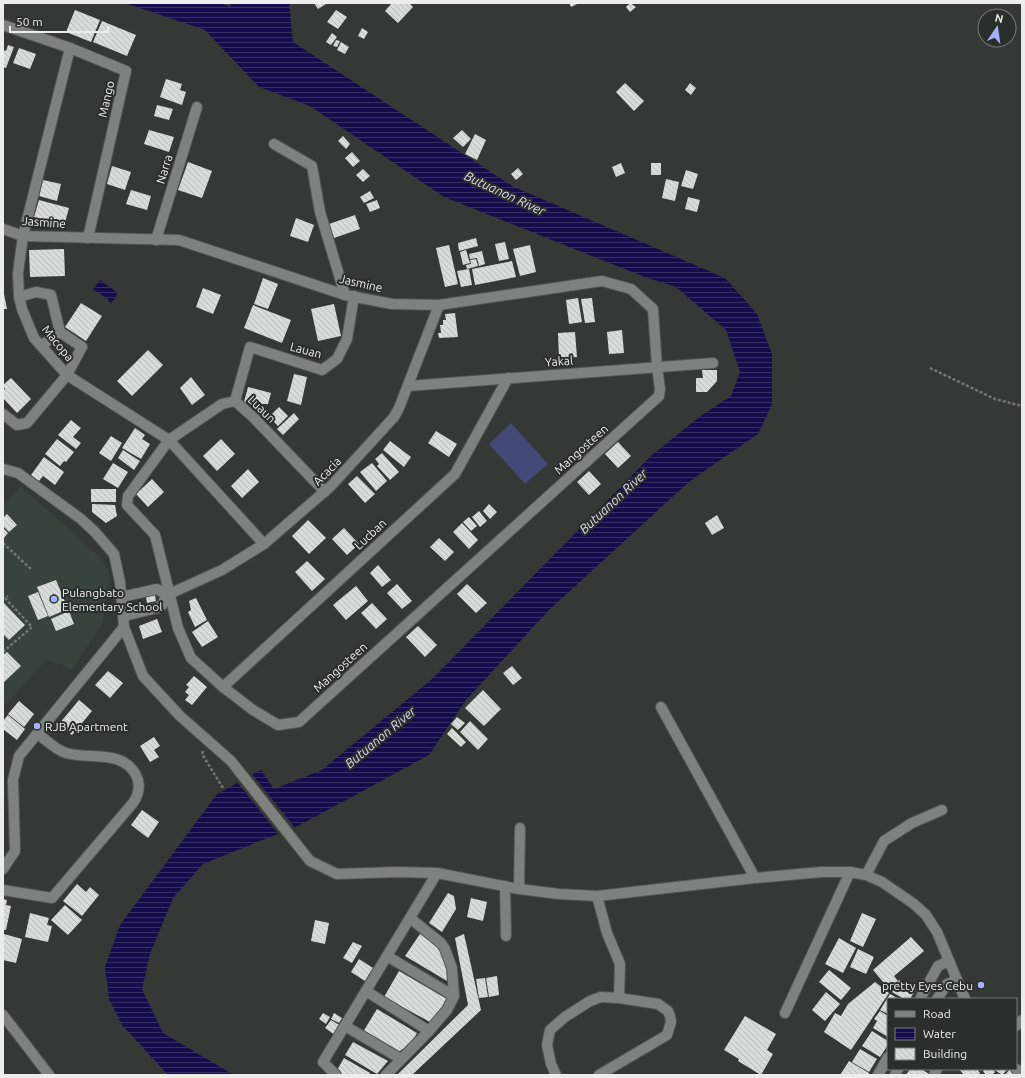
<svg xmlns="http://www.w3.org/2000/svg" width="1025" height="1078" font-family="Ubuntu,sans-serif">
<defs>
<pattern id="water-rules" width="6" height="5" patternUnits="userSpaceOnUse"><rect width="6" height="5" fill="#140d4b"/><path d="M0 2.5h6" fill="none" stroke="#363165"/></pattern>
<pattern id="building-back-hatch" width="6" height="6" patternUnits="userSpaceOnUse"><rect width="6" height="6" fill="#d6ddd8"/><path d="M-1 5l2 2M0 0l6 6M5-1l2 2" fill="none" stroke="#b9bfbb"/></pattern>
</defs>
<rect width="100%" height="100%" fill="#333935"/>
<polygon fill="#38443b" points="21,487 101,558 110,574 102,624 72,669 46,659 3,708 3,506"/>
<polygon fill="#444977" points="511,423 548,464 525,484 489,444"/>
<g fill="url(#water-rules)">
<polygon points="125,3 220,3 230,7 231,3 289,3 293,42 512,186 725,278 757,314 772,354 772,404 758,434 690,481 549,610 466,700 429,755 300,825 203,864 173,898 150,954 142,989 163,1033 234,1075 168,1075 122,1025 109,999 105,967 120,925 217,794 261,770 274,789 322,770 432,679 652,455 702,415 731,396 740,372 726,330 676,287 642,276 444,197 310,106 259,87 205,30"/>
<polygon points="100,280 118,293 111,304 108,302 109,300 93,289"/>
</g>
<polygon fill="#333935" points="251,773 296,829 280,836 236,781"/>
<g fill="url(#building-back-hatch)">
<polygon points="314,3 325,3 326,4 318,9"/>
<polygon points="392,3 409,3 413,7 398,23 385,11"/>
<polygon points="569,3 579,3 571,7"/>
<polygon points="630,3 636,7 630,12 626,7"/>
<polygon points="75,10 100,20 91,42 66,32"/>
<polygon points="336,10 347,17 338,29 327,22"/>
<polygon points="102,21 136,35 127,56 93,42"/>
<polygon points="362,28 368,32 364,39 358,36"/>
<polygon points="332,33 337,37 331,45 326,42"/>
<polygon points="336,40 340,41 337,47 333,46"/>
<polygon points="341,42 349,47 345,54 337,50"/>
<polygon points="8,45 14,47 6,68 3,67 3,50 6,51"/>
<polygon points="19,48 36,54 30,69 13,63"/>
<polygon points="166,79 182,84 180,90 186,92 182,105 160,97"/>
<polygon points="625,83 644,101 634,111 616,92"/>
<polygon points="690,83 696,88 691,95 685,90"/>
<polygon points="157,105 173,109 169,120 154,116"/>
<polygon points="149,130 174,137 169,152 144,144"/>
<polygon points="462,130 471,139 463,147 453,138"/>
<polygon points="475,134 486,140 477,160 465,154"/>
<polygon points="343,136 350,144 346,149 338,141"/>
<polygon points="352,152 360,161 353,167 345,158"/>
<polygon points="188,162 212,171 202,198 178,190"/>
<polygon points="621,163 625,173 616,177 612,167"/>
<rect x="651" y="163" width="10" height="12"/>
<polygon points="112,166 131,172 125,190 107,184"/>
<polygon points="518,168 523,174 516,180 511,174"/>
<polygon points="363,169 370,176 363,182 356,175"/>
<polygon points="686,170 698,174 693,189 681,186"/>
<polygon points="666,179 679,182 675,201 662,198"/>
<polygon points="43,180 61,184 57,201 39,196"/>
<polygon points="131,190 151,196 147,210 126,204"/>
<polygon points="370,191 374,198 364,203 360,197"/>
<polygon points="688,197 700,200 697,212 685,209"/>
<polygon points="39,200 69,208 64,226 34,217"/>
<polygon points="377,200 380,208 370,212 366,204"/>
<polygon points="355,215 360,229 334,238 329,224"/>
<polygon points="296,218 314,225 308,242 290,236"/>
<polygon points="476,238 478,246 459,251 458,243"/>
<polygon points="505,242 509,259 499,261 495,244"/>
<polygon points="449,245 458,284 445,287 436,248"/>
<polygon points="530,245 536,272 520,276 513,249"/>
<polygon points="64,249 65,276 30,277 29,250"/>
<polygon points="466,250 470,263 463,265 460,252"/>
<polygon points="482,251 485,264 479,266 477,258 470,259 469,254"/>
<polygon points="476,259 478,266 467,269 466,265 471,264 470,260"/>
<polygon points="512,261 516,277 475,285 472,269"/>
<polygon points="469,269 472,285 461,287 457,271"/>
<polygon points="263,278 278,284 268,309 254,304"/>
<polygon points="203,288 221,295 213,314 196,307"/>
<polygon points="3,289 7,309 3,309"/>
<polygon points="578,298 582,322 569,324 566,300"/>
<polygon points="592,298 595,322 585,323 581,299"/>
<polygon points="81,303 102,316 86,341 65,327"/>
<polygon points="334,304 341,336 318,341 311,309"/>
<polygon points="253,305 291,320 282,343 244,328"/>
<polygon points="455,313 458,337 439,338 438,333 441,333 440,325 443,325 443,320 446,320 445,314"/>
<polygon points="622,330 624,353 609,354 607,332"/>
<polygon points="575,332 577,357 559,358 558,333"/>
<polygon points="148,350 163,365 132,396 117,381"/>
<polygon points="702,370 717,370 717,381 707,392 696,392 696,378 703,378"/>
<polygon points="294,374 307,377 301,405 287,401"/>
<polygon points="191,377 205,395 192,405 180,388"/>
<polygon points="11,378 31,399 17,413 3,398 3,391 5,389 3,385"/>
<polygon points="248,387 271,393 268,404 254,404 244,402"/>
<polygon points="279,407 288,416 278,426 269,417"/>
<polygon points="294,413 299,419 283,435 277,429"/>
<polygon points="71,420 81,428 73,437 81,443 76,449 58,435"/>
<polygon points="135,428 145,435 142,439 150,444 141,459 122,448"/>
<polygon points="436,431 457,444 449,457 428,443"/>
<polygon points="111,436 122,443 111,461 99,453"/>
<polygon points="57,439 74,452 66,462 64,461 60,466 45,454"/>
<polygon points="221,439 235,454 217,471 203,456"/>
<polygon points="390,441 411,457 404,467 383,450"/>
<polygon points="618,442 631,456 618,468 605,454"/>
<polygon points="123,450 140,461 134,470 118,458"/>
<polygon points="382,453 399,472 390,480 377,466 379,464 375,459"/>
<polygon points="44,457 64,472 55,485 43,476 39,481 31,475"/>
<polygon points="113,463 128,472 118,488 103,479"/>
<polygon points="372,463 387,481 376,491 360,472"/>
<polygon points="248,469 259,482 242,498 231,486"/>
<polygon points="589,471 601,484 589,495 577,482"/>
<polygon points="357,476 375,494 365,503 348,484"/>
<polygon points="152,479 164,492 148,507 136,494"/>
<rect x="91" y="489" width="25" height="13"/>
<polygon points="92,504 115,505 117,516 106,523 92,512"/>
<polygon points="489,504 497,512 490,519 483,511"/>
<polygon points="479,511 487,521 480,527 472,517"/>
<polygon points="7,514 17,525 9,532 3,526 3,518"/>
<polygon points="717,515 724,528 712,535 705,523"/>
<polygon points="469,517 477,526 471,531 463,522"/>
<polygon points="308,520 326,538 309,554 292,536"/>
<polygon points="462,523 478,540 469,549 453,532"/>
<polygon points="3,528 8,533 3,539"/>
<polygon points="344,528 359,544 347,555 332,539"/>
<polygon points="439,538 454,552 445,561 430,547"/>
<polygon points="307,561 325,579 312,591 295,572"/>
<polygon points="378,565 391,580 382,587 370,573"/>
<polygon points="56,580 68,609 49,617 37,587"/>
<polygon points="397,584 412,601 402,609 387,593"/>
<polygon points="467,584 487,603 476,613 457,594"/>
<polygon points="356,586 368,601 346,620 333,605"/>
<polygon points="38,592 48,616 38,620 28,596"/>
<polygon points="155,595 156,601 147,603 146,597"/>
<polygon points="196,598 207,620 195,627 188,612 191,610 189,601"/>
<polygon points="3,602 25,625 9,640 3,634"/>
<polygon points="372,603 387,619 376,629 361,613"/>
<polygon points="69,611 74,624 56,631 51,619"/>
<polygon points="157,619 162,632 143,639 139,626"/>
<polygon points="208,621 218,637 202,647 192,632"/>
<polygon points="418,626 437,645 425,657 406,637"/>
<polygon points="7,652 21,666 3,683 3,655"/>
<polygon points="512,666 522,678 513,685 503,673"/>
<polygon points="108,671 123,683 110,698 95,685"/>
<polygon points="194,676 207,687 192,705 185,700 189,695 185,692 189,687 186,685"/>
<polygon points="483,690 501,709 484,726 465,708"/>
<polygon points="79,700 92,711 72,735 59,724"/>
<polygon points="19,701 34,714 24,727 8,714"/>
<polygon points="8,715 25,729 17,740 3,729 3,721"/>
<polygon points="457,717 465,723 458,730 451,724"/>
<polygon points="470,721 488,739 478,750 460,732"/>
<polygon points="452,728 466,742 461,747 447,734"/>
<polygon points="154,737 160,746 154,750 159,757 150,762 140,746"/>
<polygon points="142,810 159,822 148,838 131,825"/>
<polygon points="77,884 86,892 90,887 99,895 82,916 63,901"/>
<polygon points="448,893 454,896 456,909 442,932 429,923"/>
<polygon points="471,898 487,902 483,921 467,917"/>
<polygon points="3,899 7,900 6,905 11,906 6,930 3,930"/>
<polygon points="65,905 82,920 68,935 51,920"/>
<polygon points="30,913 49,918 47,925 52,926 48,942 25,937"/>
<polygon points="862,913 876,919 863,947 850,941"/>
<polygon points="315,920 329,923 325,944 311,941"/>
<polygon points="4,934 22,939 16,963 3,960"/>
<polygon points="420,934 443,948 450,975 447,981 405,956"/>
<polygon points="464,934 481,1010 412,1075 397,1075 468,1005 455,938"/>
<polygon points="911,937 924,951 894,976 898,981 889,989 873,970"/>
<polygon points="839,938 856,948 843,973 825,964"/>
<polygon points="353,942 362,946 352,963 343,958"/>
<polygon points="858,949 874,957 866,974 850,967"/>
<polygon points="359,959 373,968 365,981 351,972"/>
<polygon points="829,970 851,988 841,1000 819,982"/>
<polygon points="399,971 447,999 439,1013 430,1022 384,997"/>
<polygon points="497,976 499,995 489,997 486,978"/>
<polygon points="485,978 488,997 479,998 476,979"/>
<polygon points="899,980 916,989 910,999 904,999 892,992"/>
<polygon points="875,982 889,993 851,1050 824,1032 835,1013 841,1016 848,1004"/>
<polygon points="826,992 840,1004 825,1021 812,1010"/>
<polygon points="890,994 899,999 888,999 888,1014 880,1010"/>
<polygon points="377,1009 417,1033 410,1045 398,1052 363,1032"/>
<polygon points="880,1011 888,1016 888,1037 873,1028 877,1021 874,1019"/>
<polygon points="323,1013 330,1017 326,1024 319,1019"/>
<polygon points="334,1013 342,1018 339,1023 331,1019"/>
<polygon points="745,1016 776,1034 767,1050 773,1054 761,1075 738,1061 739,1059 724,1050"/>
<polygon points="331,1020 341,1026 335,1035 325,1028"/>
<polygon points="872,1031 888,1041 888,1045 880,1057 862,1046"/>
<polygon points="353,1042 388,1061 377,1074 345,1055"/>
<polygon points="860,1049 877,1059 869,1072 852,1062"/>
<polygon points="344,1058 370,1073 369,1075 341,1075 336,1072"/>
<polygon points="849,1061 869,1073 868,1075 840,1075"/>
<polygon points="910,1069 921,1069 929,1074 906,1075"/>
<polygon points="959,1069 977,1069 980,1073 978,1075 964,1075"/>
<polygon points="985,1069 993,1069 995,1072 992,1075 986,1075 983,1071"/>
<polygon points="996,1069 1008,1069 1002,1075 995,1070"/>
<polygon points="1010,1069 1017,1075 1005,1075"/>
</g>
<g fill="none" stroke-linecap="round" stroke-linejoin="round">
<g stroke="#515652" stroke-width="12">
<g id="minor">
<polyline points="3,25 70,48 126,71 88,238"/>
<polyline points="70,48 23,236 18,273 19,297 22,309 34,338 67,375 169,440 264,544"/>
<polyline points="274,144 312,166 320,212 345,295"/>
<polyline points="3,229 23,236 179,240 345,295 392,304 439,305 602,281 631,289 653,309 657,367 660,389 659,396 299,722 278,725 253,710 223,687 191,658 178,628 155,535 127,505 128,496 169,440 222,404 235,401 253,417 325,492"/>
<polyline points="156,240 197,107"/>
<polyline points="41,346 60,332"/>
<polyline points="408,386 713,363"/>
<polyline points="235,401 250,347 322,370 337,359 347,339 354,296"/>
<polyline points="3,414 17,425 27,423 67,375 82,347 60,332 51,295 36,292 19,297"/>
<polyline points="3,469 18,473 81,519 95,532 114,554 120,582 124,627 143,676 180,716 231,761 310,861 337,874 398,872 437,873 519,889 559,894 597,896 755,878 821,872 850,872 866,875 882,882 914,904 926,915 937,932 965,999"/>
<polyline points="167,595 222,570 264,544 331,486 394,417 399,408 439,305"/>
<polyline points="121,597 157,589 167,595"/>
<polyline points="124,616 157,608 162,605 167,595"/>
<polyline points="223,687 455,474 508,378"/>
<polyline points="661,707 755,878"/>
<polyline points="3,869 15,851 13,780 19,756 124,627"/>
<polyline points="866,875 884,841 912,823 942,810"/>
<polyline points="505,886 506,936"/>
<polyline points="519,889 520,828"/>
<path d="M3,890L52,898L133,803C139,794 141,785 136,775C122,749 90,760 66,753C56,750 46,740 38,734"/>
<polyline points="597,896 607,933 620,964 619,998"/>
<polyline points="387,956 454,996"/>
<polyline points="366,991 429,1031"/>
<polyline points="920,999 938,966 949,961"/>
<polyline points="937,999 947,984 956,980"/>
<polyline points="785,1013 850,872"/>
<polyline points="3,1015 49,1075"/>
<polyline points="345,1026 401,1059"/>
<polyline points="1016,1026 1022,1020"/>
<polyline points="1016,1069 1022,1073"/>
<polyline points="336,1075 323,1062 437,873"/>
<polyline points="386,1075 429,1031 447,1010 454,996 452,968 445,949 441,943 410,918"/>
<polyline points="556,1075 551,1064 547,1045 550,1030 565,1017 590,1001 601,997 619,998 658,1004 668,1011 670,1016 671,1022 667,1035 599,1075"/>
<polyline points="878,1075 888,1057"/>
<polyline points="895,1075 898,1069"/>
<polyline points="934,1075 937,1069"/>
</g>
</g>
<g stroke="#727773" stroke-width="2.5" stroke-dasharray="3 2" stroke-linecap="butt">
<polyline points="930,368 995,399 1022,406"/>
<polyline points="3,543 32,570"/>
<polyline points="3,652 32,627 5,598 8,596"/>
<polyline points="203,751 202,754 223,788"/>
</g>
<use href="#minor" stroke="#7c837e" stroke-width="10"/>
</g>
<g fill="#a7b1fc" stroke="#292f2b" stroke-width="1.5">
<circle cx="54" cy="599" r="4"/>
<circle cx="37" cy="726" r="4"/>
<circle cx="981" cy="985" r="4"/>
</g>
<g text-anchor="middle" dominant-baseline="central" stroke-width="4" stroke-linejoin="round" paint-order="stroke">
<g font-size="12" fill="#ebefec" stroke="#292f2b">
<text transform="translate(106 99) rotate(-77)">Mango</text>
<text transform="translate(164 169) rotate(-73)">Narra</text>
<text transform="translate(44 222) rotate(4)">Jasmine</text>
<text transform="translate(361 283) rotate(13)">Jasmine</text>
<text transform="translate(58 343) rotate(51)">Macopa</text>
<text transform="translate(306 350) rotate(15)">Lauan</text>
<text transform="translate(559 361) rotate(-4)">Yakal</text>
<text transform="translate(262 409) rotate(44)">Luaun</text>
<text transform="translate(581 449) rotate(-42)">Mangosteen</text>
<text transform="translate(327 471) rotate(-46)">Acacia</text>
<text transform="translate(370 534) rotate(-43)">Lucban</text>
<text transform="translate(340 667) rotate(-42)">Mangosteen</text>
</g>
<g font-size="12" fill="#ebefec" stroke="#292f2b" text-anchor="start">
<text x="62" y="592">Pulangbato<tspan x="62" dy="14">Elementary School</tspan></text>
<text x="45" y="726">RJB Apartment</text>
<text x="973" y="985" text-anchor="end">pretty Eyes Cebu</text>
</g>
<g font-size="13" font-style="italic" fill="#dbdef3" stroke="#292f2b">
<text transform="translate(505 193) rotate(25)">Butuanon River</text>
<text transform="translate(613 501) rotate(-43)">Butuanon River</text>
<text transform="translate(380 737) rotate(-40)">Butuanon River</text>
</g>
</g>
<rect width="1025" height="1078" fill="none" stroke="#ebefec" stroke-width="8"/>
<rect x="887" y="998" width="130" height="72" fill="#292f2b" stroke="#777c78"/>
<rect x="895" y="1011" width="20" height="6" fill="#7c837e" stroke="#777c78"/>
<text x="923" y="1018" font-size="12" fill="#ebefec">Road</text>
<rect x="895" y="1028" width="20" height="12" fill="url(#water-rules)" stroke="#777c78"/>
<text x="923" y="1038" font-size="12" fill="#ebefec">Water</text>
<rect x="895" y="1048" width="20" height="12" fill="url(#building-back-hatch)" stroke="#777c78"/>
<text x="923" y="1058" font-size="12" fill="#ebefec">Building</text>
<g transform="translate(997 28) rotate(13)"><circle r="19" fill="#292f2b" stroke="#777c78"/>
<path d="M0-3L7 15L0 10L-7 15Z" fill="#a7b1fc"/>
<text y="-6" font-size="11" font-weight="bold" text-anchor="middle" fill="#ebefec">N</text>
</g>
<path d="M10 26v6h98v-6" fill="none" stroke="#ebefec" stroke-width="2"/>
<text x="16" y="26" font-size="12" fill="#ebefec" stroke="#292f2b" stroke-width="3" paint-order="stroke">50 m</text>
</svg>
